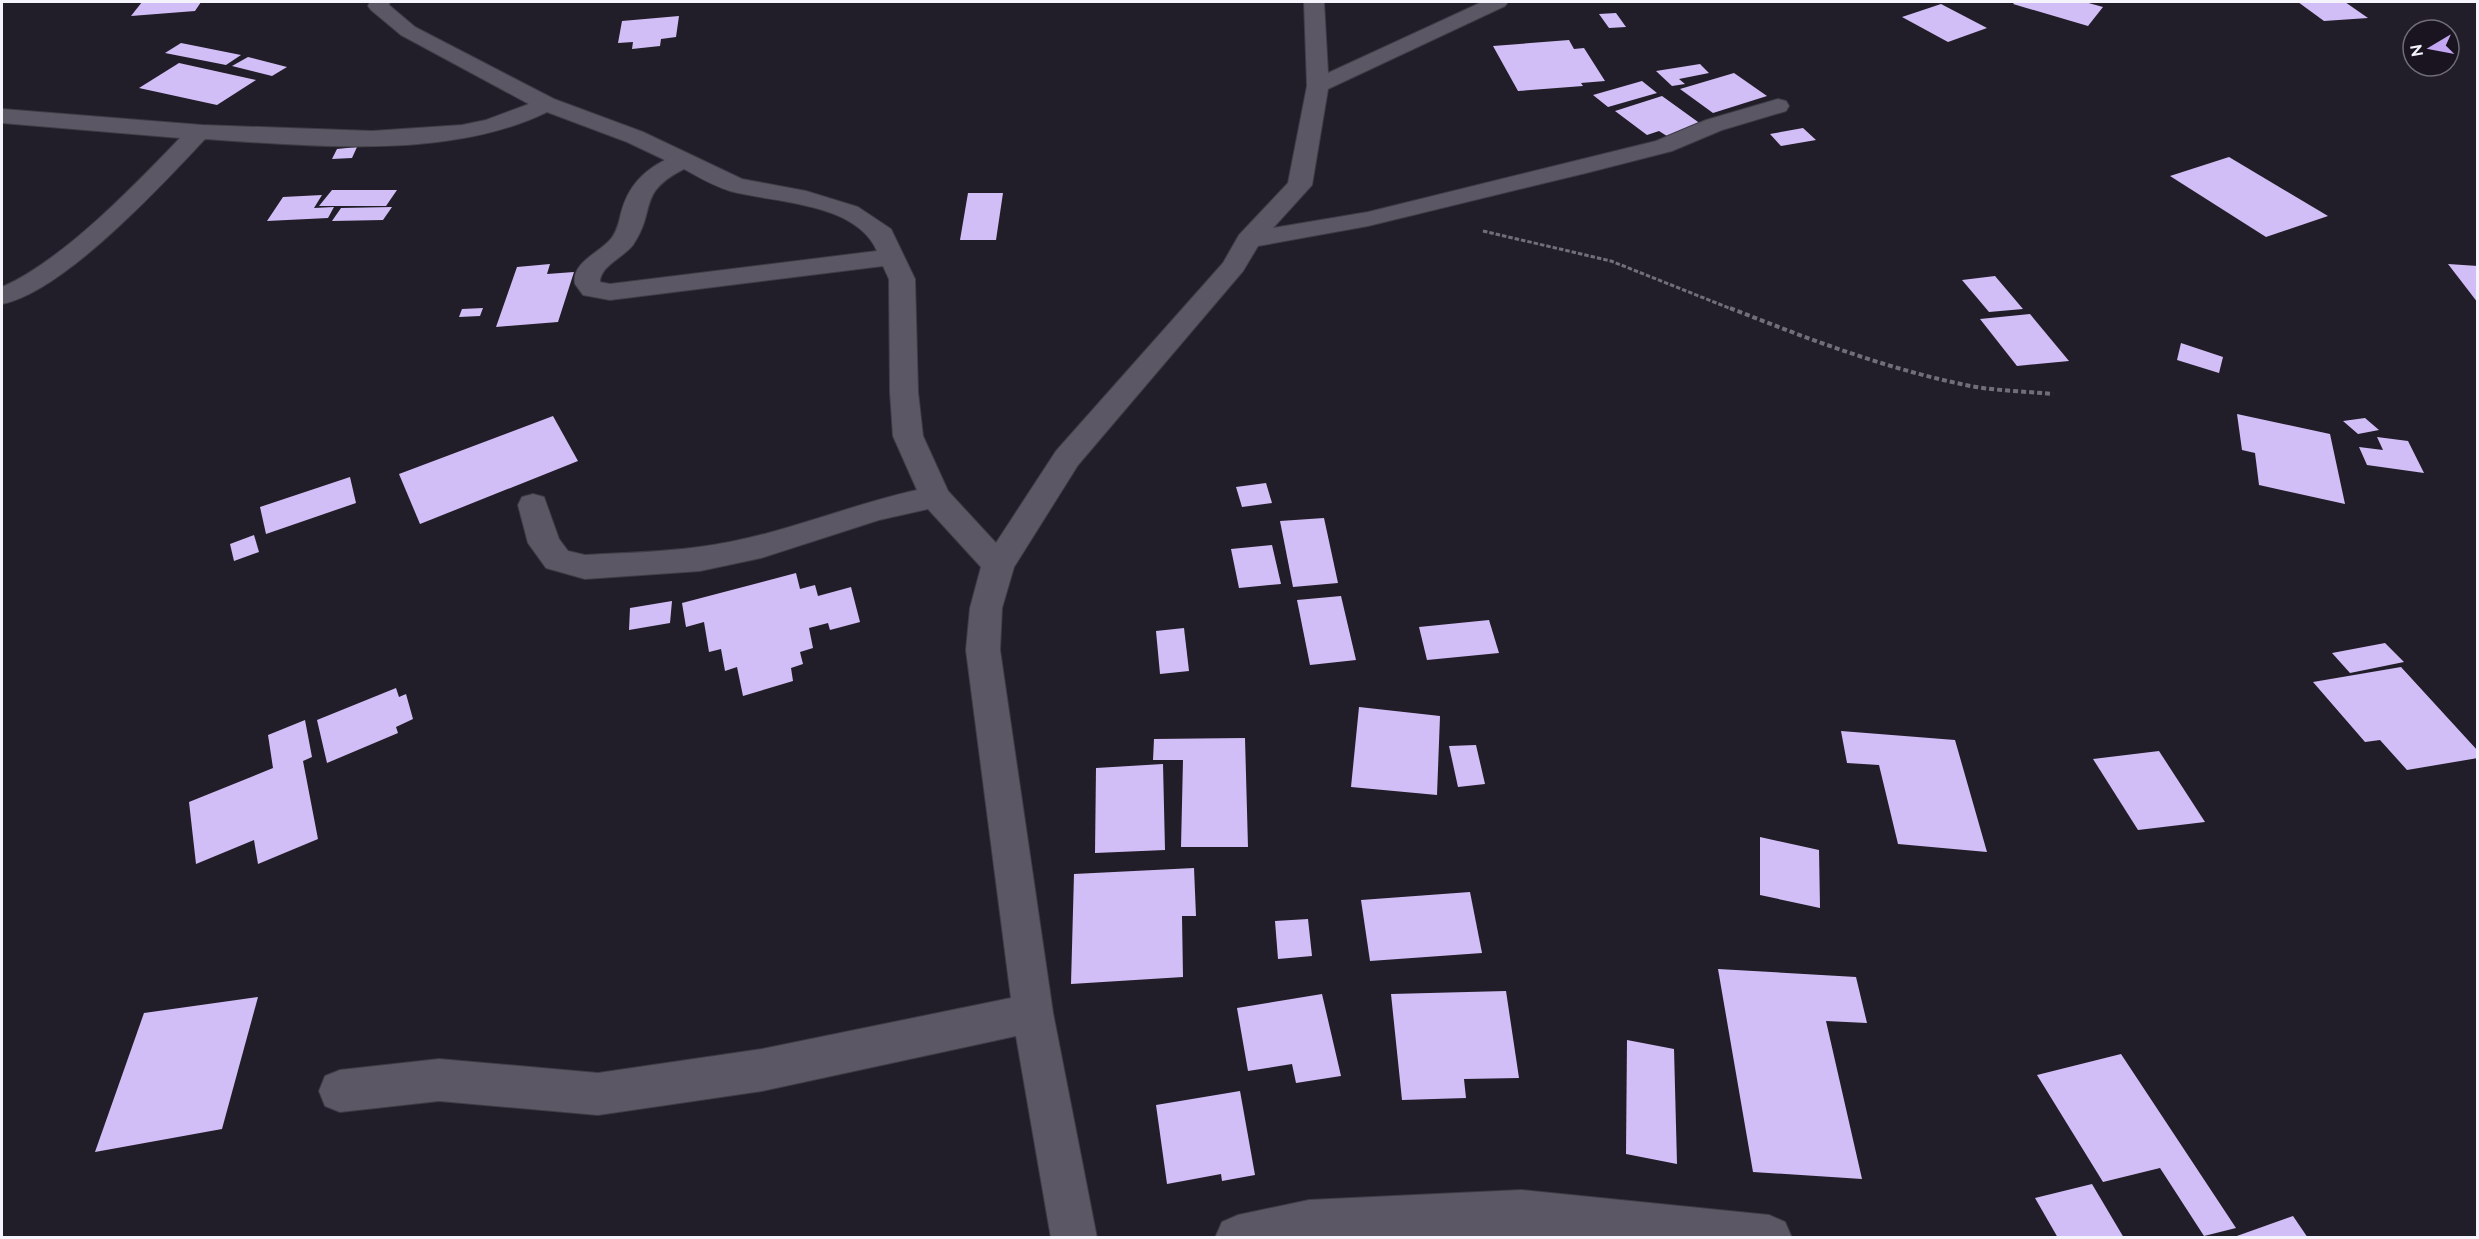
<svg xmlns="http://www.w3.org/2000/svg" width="2479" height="1239" font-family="Raleway,sans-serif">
<rect width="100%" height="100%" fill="#221e29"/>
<g fill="#d2bef6">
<polygon points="142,2 201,2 195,11 131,16"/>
<polygon points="2015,2 2085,2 2103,7 2088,26 2013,4"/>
<polygon points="2298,2 2345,2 2368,18 2324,21"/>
<polygon points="1941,4 1987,28 1948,42 1902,17"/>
<polygon points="1616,13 1626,27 1609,28 1599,14"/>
<polygon points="679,16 676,37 661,39 660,46 632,49 633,42 618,43 622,21"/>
<polygon points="1569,40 1574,49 1584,48 1605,81 1581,83 1583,86 1518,91 1493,46"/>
<polygon points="181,43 241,55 226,65 165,53"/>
<polygon points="248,57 287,67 272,76 232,66"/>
<polygon points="179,63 256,80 217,105 139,88"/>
<polygon points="1700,64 1709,73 1679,79 1685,84 1672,86 1656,71"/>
<polygon points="1734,73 1767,96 1713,113 1680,89"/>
<polygon points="1642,81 1657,93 1608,107 1593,95"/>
<polygon points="1662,96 1705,127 1670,138 1659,131 1647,135 1615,111"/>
<polygon points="1803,128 1816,140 1781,146 1770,134"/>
<polygon points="357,147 352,158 332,159 337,149"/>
<polygon points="2229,157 2328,216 2266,237 2170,176"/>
<polygon points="332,190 397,190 386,206 319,206"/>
<polygon points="968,193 1003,193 996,240 960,240"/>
<polygon points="322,195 314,208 334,207 328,218 267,221 283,197"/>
<polygon points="392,207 383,220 332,221 341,208"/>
<polygon points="550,264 547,274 574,272 558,322 496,327 517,267"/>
<polygon points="2448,264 2478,266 2478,303"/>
<polygon points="1995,276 2023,309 1989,312 1962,280"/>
<polygon points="483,308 480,316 459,317 462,309"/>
<polygon points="2030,314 2069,361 2017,366 1980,319"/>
<polygon points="2181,343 2223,357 2219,373 2177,360"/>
<polygon points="2237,414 2330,434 2345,504 2259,485 2255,453 2242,450"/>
<polygon points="553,416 578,461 420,524 399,474"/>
<polygon points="2365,418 2379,430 2358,434 2343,421"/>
<polygon points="2377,437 2408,441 2424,473 2367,465 2359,447 2383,450"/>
<polygon points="350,477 356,503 266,534 260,507"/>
<polygon points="1266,483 1272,503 1242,507 1236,487"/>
<polygon points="1324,518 1338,583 1293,587 1280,521"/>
<polygon points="254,535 259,552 234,561 230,544"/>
<polygon points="1272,545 1281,584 1239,588 1231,549"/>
<polygon points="796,573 800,589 815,585 818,596 851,587 860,622 830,630 828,623 809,628 813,648 800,652 803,664 791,668 793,681 743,696 737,667 725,671 721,649 709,652 704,622 686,627 682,603"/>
<polygon points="1341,596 1356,660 1310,665 1297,600"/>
<polygon points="672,601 670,623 629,630 630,608"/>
<polygon points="1489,620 1499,653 1427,660 1419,627"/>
<polygon points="1184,628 1189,671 1160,674 1156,631"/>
<polygon points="2385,643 2404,662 2350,673 2332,653"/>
<polygon points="2401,667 2478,751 2478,758 2407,770 2380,740 2365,742 2313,682"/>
<polygon points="396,688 399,697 406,694 413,719 396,727 398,733 327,763 317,720"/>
<polygon points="1359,707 1440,716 1437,795 1351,787"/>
<polygon points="305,720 312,757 303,761 318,839 258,864 254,840 196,864 189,802 273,768 268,735"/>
<polygon points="1841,731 1955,740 1987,852 1898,844 1879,765 1847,763"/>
<polygon points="1245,738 1248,847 1181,847 1183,760 1153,760 1154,739"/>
<polygon points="1476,745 1485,784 1458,787 1449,746"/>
<polygon points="2159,751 2205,822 2138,830 2093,759"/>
<polygon points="1163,764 1165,850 1095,853 1096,768"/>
<polygon points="1760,837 1819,850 1820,908 1760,895"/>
<polygon points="1194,868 1196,916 1182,916 1183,977 1071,984 1074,874"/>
<polygon points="1470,892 1482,953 1370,961 1361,900"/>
<polygon points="1308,919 1312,956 1278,959 1275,921"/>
<polygon points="1718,969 1856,977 1867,1023 1826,1021 1862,1179 1753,1172"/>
<polygon points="1506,991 1519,1078 1464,1079 1466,1098 1402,1100 1391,994"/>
<polygon points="1322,994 1341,1076 1296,1083 1292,1064 1248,1071 1237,1008"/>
<polygon points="258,997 222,1129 95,1152 144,1013"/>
<polygon points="1627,1040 1674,1049 1677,1164 1626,1154"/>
<polygon points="2121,1054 2236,1228 2204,1236 2160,1168 2103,1182 2037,1075"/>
<polygon points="1240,1091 1255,1175 1222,1181 1221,1174 1167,1184 1156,1105"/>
<polygon points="2092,1184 2124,1238 2058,1238 2035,1198"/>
<polygon points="2293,1216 2308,1238 2234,1238 2234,1237"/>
</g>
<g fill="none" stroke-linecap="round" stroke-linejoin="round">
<g stroke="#3e3c45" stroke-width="2">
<g id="street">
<path d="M370,2H390L389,5L415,27L554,99L643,132L742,179L806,191L858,207L891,229L915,279L918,392L923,436L948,491L996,543L1056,451L1223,263L1239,235L1288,183L1307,86L1304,2H1324L1328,73L1482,2H1508L1505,6L1328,89L1312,185L1273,228L1368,212L1656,141L1706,120L1778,99L1786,101L1789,106L1786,111L1722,130L1672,151L1586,173L1368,226L1258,246L1243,271L1078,465L1014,567L1002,608L1000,650L1053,1013L1097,1238H1051L1016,1036L762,1091L598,1115L439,1101L340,1112L325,1106L319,1091L325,1076L340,1070L439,1059L598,1073L762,1049L1011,998L966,650L970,608L981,567L928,509L879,520L761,558L700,571L585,579L546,568L528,543L518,505L522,497L533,494L544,497L559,539L568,551L585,555C623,553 662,552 699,547C774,538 844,506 917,490L893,436L890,392L889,279L883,266L610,300L583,295L575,284C571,264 596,254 608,242C616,235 619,223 621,213C628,187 642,172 665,160L627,142L547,112C449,160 312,146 205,139C161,186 63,292 2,304V287C62,261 135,185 180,138L2,123V109L202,125L372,131L462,125L486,120L529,104L401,35L371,10L368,6ZM684,169C698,177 714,186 730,191C774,203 856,202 877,251L610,284L600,282C600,266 624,257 633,245C657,210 636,193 684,169Z"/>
<polygon points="1521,1190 1769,1215 1785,1222 1792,1238 1540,1238 1521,1236 1215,1238 1222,1222 1238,1215 1309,1200"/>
</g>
</g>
<polyline stroke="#716e78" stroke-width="3" stroke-dasharray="4.5 2" stroke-linecap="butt" points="1483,231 1611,261 1734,310"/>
<path stroke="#716e78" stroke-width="4" stroke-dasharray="5 3" stroke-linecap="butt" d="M1730,308C1806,338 1881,367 1961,384C1991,391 2023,391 2053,394"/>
<use href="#street" fill="#5c5765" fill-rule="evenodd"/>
</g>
<rect width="2479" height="1239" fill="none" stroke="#f5f3fb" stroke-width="6"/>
<g transform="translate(2431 48) rotate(260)"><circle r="28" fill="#191420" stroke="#716d78" stroke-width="1.5"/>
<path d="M0-4.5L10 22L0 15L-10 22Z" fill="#c3a7f2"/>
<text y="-9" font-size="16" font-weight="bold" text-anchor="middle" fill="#f5f3fb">N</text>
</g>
</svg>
